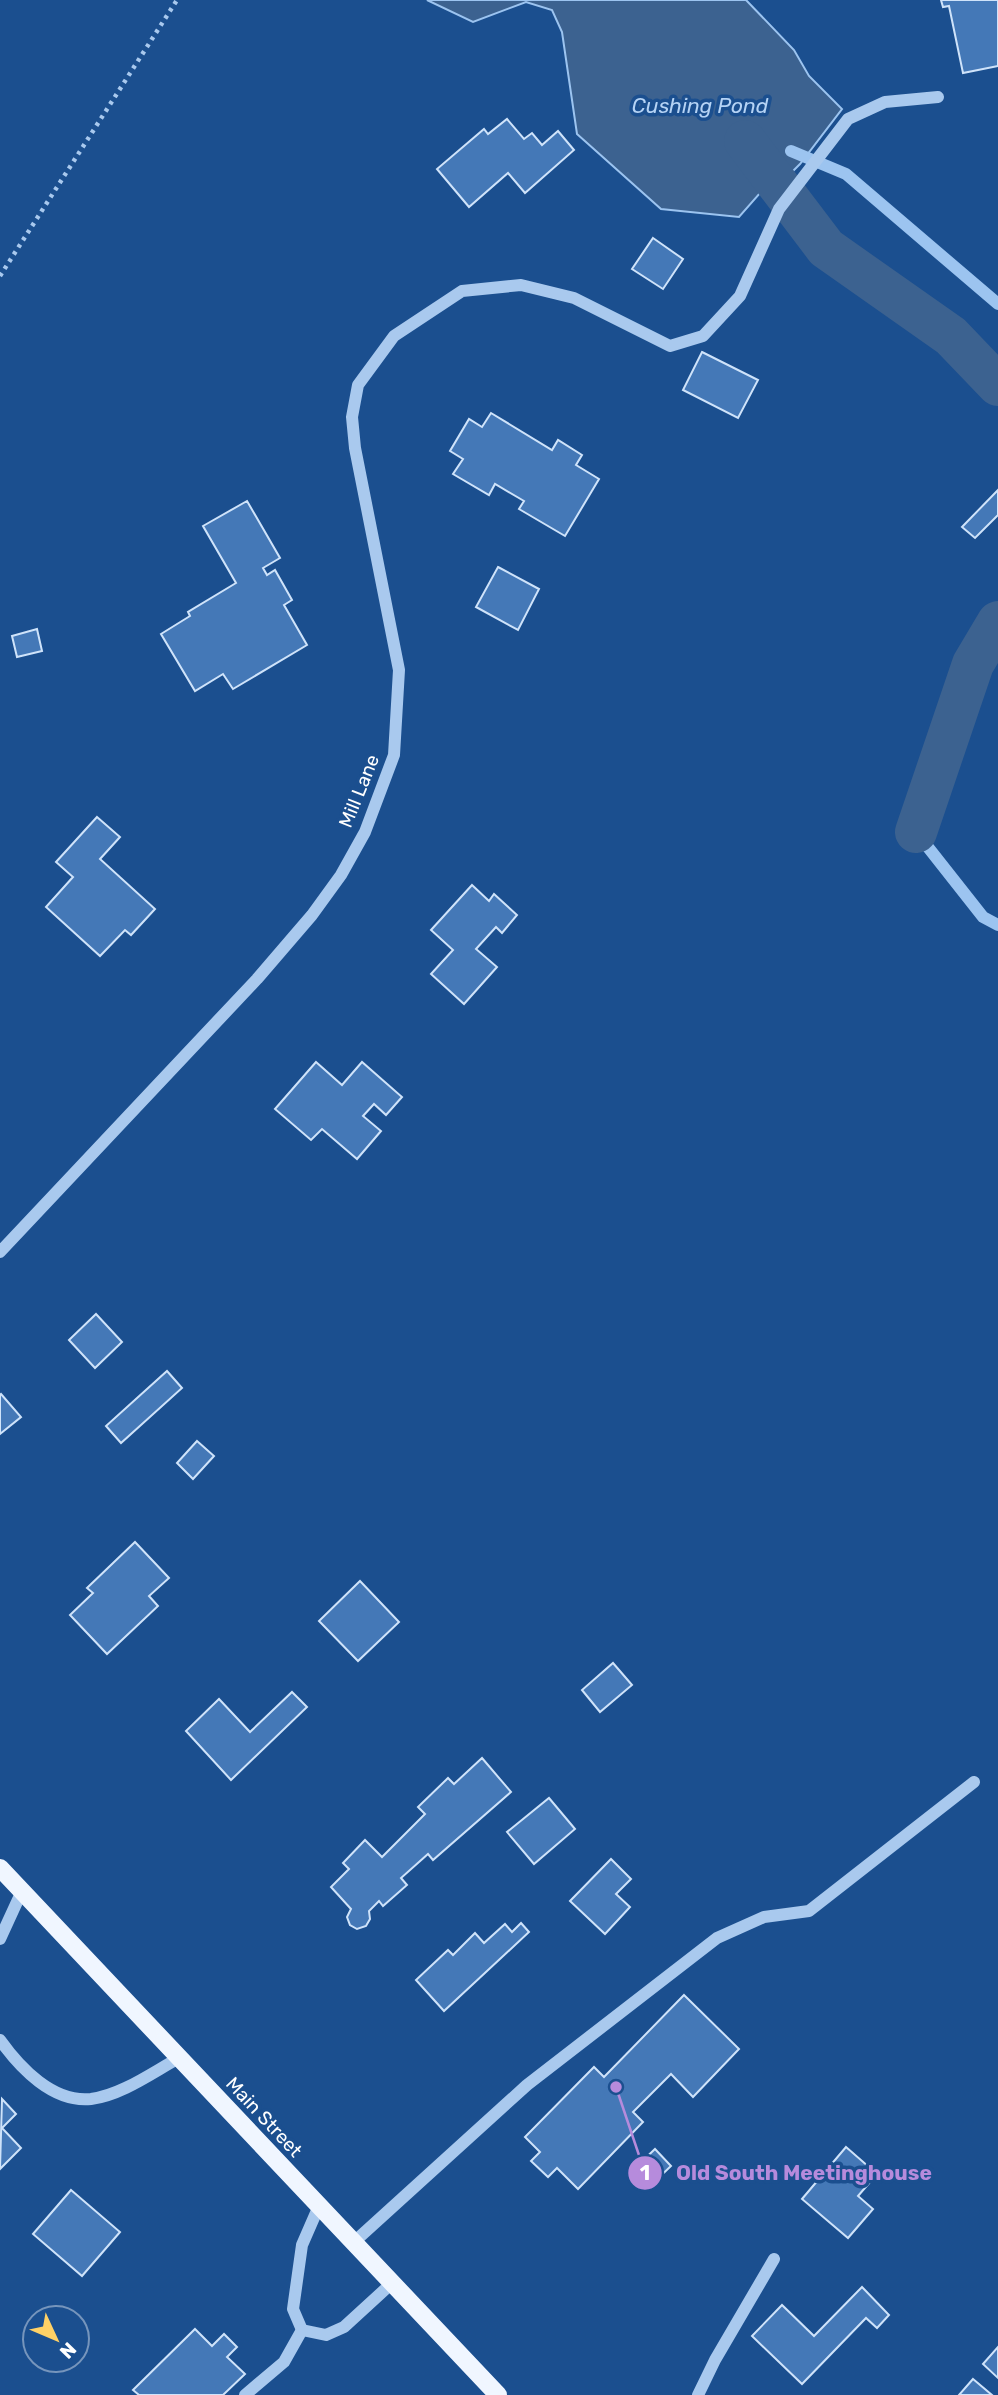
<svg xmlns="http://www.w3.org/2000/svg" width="998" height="2395" font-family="Rubik,sans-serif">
<rect width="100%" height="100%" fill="#1b4f8f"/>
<polygon fill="#3c6290" stroke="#9cc4f0" stroke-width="2" points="427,0 746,0 794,50 809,76 842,109 800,164 775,189 768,184 739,217 661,209 577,134 562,32 552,10 526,2 473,22"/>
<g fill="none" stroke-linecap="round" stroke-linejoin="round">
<g stroke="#9cc4f0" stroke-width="12">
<polyline points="791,151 846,174 998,304"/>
<polyline points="916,832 983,917 998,925"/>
</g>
<g stroke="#3c6290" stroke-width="42">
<polyline points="745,141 826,248 951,336 998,385"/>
<polyline points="916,832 973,664 998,622"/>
</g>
</g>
<g fill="#4478b7" stroke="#cfe3fa" stroke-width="2">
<polygon points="941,0 998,0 998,66 963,73 949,6 943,7"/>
<polygon points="507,119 524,139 532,133 542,145 558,131 574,150 525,193 508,173 469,207 437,169 484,129 488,134"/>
<polygon points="653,238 683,259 663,289 632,269"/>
<polygon points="702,352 758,380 738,418 683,390"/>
<polygon points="491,413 552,450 558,440 582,455 576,465 599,479 565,536 519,509 524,501 495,484 489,495 453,474 463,459 450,451 469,419 482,427"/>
<polygon points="998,490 998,515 975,538 962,527"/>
<polygon points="247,501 280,558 263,568 267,575 275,570 292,600 284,605 307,645 233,689 223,674 195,691 161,634 190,616 188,612 236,583 203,526"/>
<polygon points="498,567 539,589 518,630 476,607"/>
<polygon points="37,629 42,651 17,657 12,636"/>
<polygon points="97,817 120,837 100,859 155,909 131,935 125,930 100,956 46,907 73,877 56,862"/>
<polygon points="472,885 489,901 494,894 517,915 502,933 496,927 476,949 497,967 464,1004 431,974 453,950 431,930"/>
<polygon points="316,1062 342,1085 362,1062 402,1097 386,1115 374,1104 363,1116 381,1131 357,1159 322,1129 311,1140 275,1109"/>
<polygon points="96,1314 122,1342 95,1368 69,1340"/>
<polygon points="167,1371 182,1388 121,1443 106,1426"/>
<polygon points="1,1394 21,1417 0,1434 0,1395"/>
<polygon points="197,1441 214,1456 193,1479 177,1463"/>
<polygon points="135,1542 169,1578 149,1596 158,1606 107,1654 70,1615 93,1593 87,1588"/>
<polygon points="360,1581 399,1622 358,1661 319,1621"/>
<polygon points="613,1663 632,1685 600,1712 582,1690"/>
<polygon points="292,1692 307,1707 231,1780 186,1731 219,1699 250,1732"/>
<polygon points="482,1758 511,1792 433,1860 428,1854 401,1878 407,1885 383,1906 379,1901 369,1911 370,1919 366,1926 357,1929 350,1925 347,1917 351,1909 331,1887 349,1869 343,1863 365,1840 382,1857 425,1814 418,1807 448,1778 454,1784"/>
<polygon points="549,1798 575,1829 534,1864 507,1832"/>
<polygon points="611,1859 631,1879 616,1894 630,1907 605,1934 570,1901"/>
<polygon points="521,1923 529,1932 444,2011 416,1980 448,1950 453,1955 475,1933 484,1943 505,1924 512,1932"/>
<polygon points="684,1995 739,2049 693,2097 671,2074 633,2112 643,2122 578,2189 557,2168 548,2177 531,2161 540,2152 525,2137 594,2067 604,2077"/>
<polygon points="2,2099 16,2114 2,2128 21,2148 0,2169"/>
<polygon points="846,2147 877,2174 858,2196 873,2209 848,2238 802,2199"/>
<polygon points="655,2149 671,2166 651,2185 634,2169"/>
<polygon points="71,2190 120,2232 82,2276 33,2234"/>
<polygon points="862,2287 889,2315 877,2328 866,2318 802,2384 752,2336 782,2305 814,2336"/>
<polygon points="195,2329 212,2346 224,2334 237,2347 227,2357 245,2374 223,2395 139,2395 133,2390"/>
<polygon points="998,2347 998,2378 983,2364"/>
<polygon points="973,2379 992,2395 959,2395"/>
</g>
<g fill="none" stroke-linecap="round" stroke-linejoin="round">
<polyline stroke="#a9c9ee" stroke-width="4.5" stroke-dasharray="3.5 5" stroke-linecap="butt" points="0,276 177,0"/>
<g stroke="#a9c9ee" stroke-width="12">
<polyline points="0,1252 257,979 312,915 341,875 365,832 394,755 399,670 355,448 352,417 358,385 394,336 462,291 521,285 574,298 670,346 703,336 740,296 779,209 848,119 885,102 938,97"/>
<polyline points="0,1939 22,1891"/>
<path d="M0,2040C20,2068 53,2103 91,2099C122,2095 153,2072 179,2058"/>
<polyline points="354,2242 527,2085 717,1938 764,1917 809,1911 974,1782"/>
<polyline points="302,2330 293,2309 302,2245 319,2206"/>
<polyline points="302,2330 326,2335 344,2327 392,2283"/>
<polyline points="245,2395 284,2362 302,2330"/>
<polyline points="698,2395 715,2360 774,2259"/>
</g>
<polyline stroke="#f0f6ff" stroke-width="18" points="0,1868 498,2395"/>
</g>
<g text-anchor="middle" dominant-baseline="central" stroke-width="7" stroke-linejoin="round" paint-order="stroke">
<g font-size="19" fill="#fff" stroke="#1b4f8f">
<text transform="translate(359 791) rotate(-68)">Mill Lane</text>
<text transform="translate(264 2117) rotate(47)">Main Street</text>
</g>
<g font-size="21" font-style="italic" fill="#b5d3f5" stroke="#1b4f8f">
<text x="700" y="105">Cushing Pond</text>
</g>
</g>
<path fill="none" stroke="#b68bdc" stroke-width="2.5" d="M616 2087L645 2173"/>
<g fill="#b68bdc" stroke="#1b4f8f" stroke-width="2.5">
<circle cx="616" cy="2087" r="7"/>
<circle cx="645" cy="2173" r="18"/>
</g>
<g font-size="21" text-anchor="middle" font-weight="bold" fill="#fff">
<text x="645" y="2180">1</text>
</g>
<g font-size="21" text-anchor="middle" font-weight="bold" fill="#b68bdc" stroke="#1b4f8f" stroke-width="7" stroke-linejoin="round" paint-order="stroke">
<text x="804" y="2180">Old South Meetinghouse</text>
</g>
<g transform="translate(56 2339) rotate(134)"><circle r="33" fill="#1b4f8f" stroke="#7695bc" stroke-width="2"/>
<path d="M0-5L12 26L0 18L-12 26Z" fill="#ffd166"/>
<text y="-10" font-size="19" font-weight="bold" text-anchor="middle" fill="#ffffff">N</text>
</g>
</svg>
